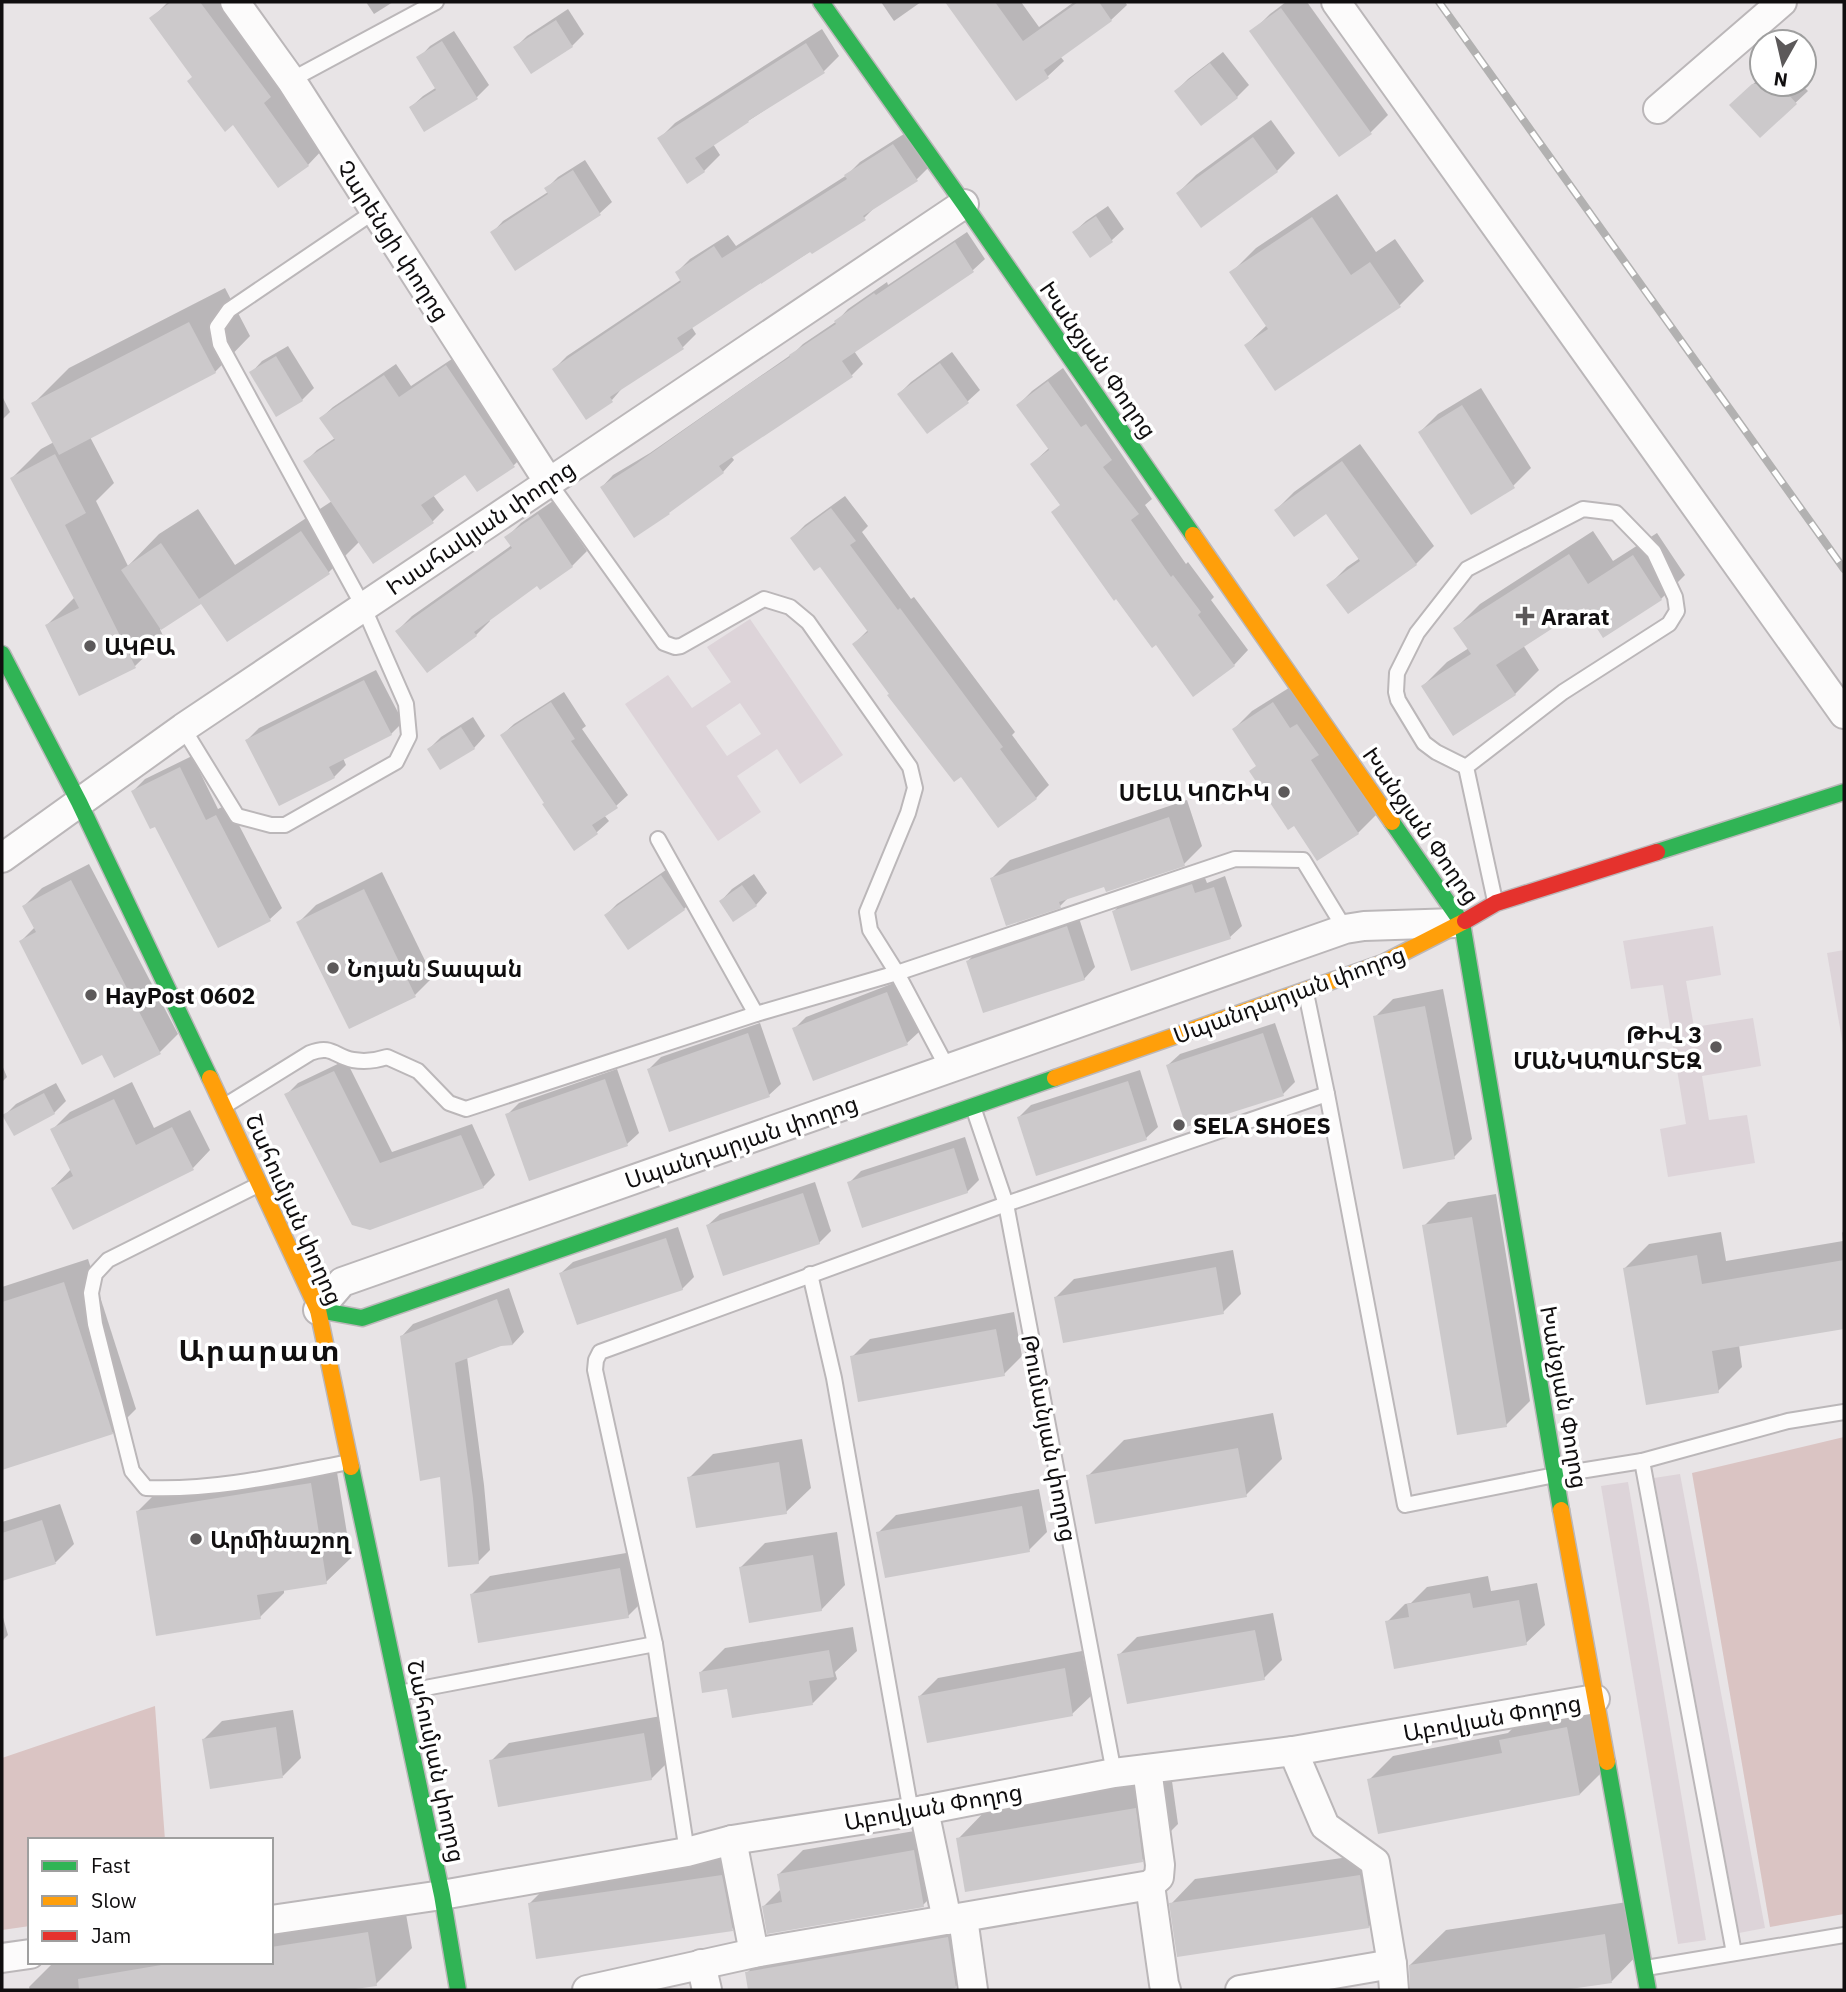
<svg xmlns="http://www.w3.org/2000/svg" width="1846" height="1992" font-family="'IBM Plex Sans','Noto Sans Armenian',sans-serif">
<rect width="100%" height="100%" fill="#e8e4e6"/>
<g fill="#ddd4d9" fill-rule="evenodd">
<path d="M750,619L843,755L800,784L777,749L737,776L761,812L718,841L625,704L668,675L692,708L731,682L707,647ZM740,703L761,734L727,756L706,726Z"/>
<polygon points="1713,926 1721,975 1686,981 1694,1027 1753,1018 1761,1066 1702,1076 1709,1120 1747,1115 1755,1163 1668,1177 1660,1129 1686,1124 1663,985 1631,989 1623,941"/>
<polygon points="1844,950 1844,1051 1827,953"/>
<polygon points="1680,1474 1765,1928 1739,1933 1654,1478"/>
<polygon points="1628,1482 1706,1940 1678,1944 1601,1486"/>
</g>
<g fill="#dac4c3">
<polygon points="1844,1437 1844,1914 1770,1927 1692,1473"/>
<polygon points="155,1706 165,1840 30,1840 30,1926 2,1930 2,1758"/>
</g>
<g fill="#0003">
<polygon points="168,2 228,2 324,148 308,165 279,186 233,123 194,77 151,19"/>
<polygon points="366,2 393,2 374,14"/>
<polygon points="881,2 921,2 894,21"/>
<polygon points="947,2 1021,2 1039,27 1074,2 1125,2 1127,5 1111,20 1060,56 1064,61 1048,76 1017,99"/>
<polygon points="1286,2 1307,2 1388,115 1370,133 1252,32 1270,14"/>
<polygon points="568,9 584,34 572,46 532,72 516,47 527,36"/>
<polygon points="822,29 839,56 824,71 713,144 720,155 704,171 659,139 675,123"/>
<polygon points="454,31 489,85 477,97 425,130 411,107 423,96 437,87 419,58 430,46"/>
<polygon points="1223,52 1249,85 1237,97 1202,124 1176,91 1188,79"/>
<polygon points="1762,76 1762,84 1801,84 1808,91 1760,136 1743,93"/>
<polygon points="1271,120 1295,153 1277,171 1202,225 1178,193 1196,175"/>
<polygon points="907,132 929,167 916,180 877,205 864,218 691,326 696,334 683,347 624,386 612,400 554,369 567,356 682,279 677,272 690,259 728,235 736,246 847,175 860,162"/>
<polygon points="585,160 612,202 600,213 516,269 492,233 503,221 548,192 546,189 558,177"/>
<polygon points="1337,194 1376,252 1395,239 1424,281 1400,305 1276,388 1246,345 1267,325 1232,272 1256,248"/>
<polygon points="1108,206 1124,229 1112,240 1090,256 1074,232 1086,221"/>
<polygon points="967,232 985,259 973,270 854,351 863,364 851,376 731,456 734,460 723,472 602,487 613,475 650,453 795,352 803,344 837,321 848,309 887,282 888,285"/>
<polygon points="225,288 250,336 215,372 90,437 114,483 96,501 128,566 159,534 198,509 235,565 332,501 305,462 317,450 335,438 321,418 333,407 396,364 411,386 458,355 525,454 514,465 466,473 433,495 444,510 432,522 360,541 328,573 202,601 160,629 164,638 135,666 80,693 47,625 75,597 12,478 41,449 54,442 33,404 69,368"/>
<polygon points="288,346 314,388 302,400 277,415 251,373 262,361"/>
<polygon points="952,352 980,390 968,401 927,431 899,394 911,382"/>
<polygon points="1063,368 1152,499 1145,505 1186,564 1188,562 1214,597 1211,600 1248,650 1234,665 1061,504 1032,464 1049,448 1018,405 1032,391"/>
<polygon points="1481,388 1531,468 1513,486 1420,432 1438,414"/>
<polygon points="2,396 10,412 2,420"/>
<polygon points="1360,444 1434,546 1416,564 1329,585 1347,567 1360,558 1327,511 1276,510 1294,492"/>
<polygon points="845,496 868,526 862,532 911,599 914,597 1015,732 1012,735 1049,785 1036,798 961,775 854,644 868,630 820,564 792,538 805,525"/>
<polygon points="553,501 587,551 572,566 540,587 538,583 489,619 490,621 476,635 397,631 412,616 512,545 507,537 521,523"/>
<polygon points="1593,531 1613,561 1657,533 1685,575 1661,599 1584,606 1523,645 1539,670 1515,694 1423,686 1447,662 1469,648 1456,628 1480,604"/>
<polygon points="376,670 403,722 391,734 343,758 346,765 334,777 280,804 247,740 259,728"/>
<polygon points="1292,686 1376,815 1358,833 1295,823 1234,729 1252,711"/>
<polygon points="564,692 586,726 582,729 628,795 616,806 604,815 609,821 597,832 575,848 502,735 514,724"/>
<polygon points="473,717 485,736 474,748 429,749 441,737"/>
<polygon points="192,756 218,809 228,804 282,908 270,919 155,824 133,791 145,779"/>
<polygon points="1187,800 1202,846 1184,864 1105,884 1069,897 1060,906 992,878 1010,860"/>
<polygon points="89,864 178,1034 160,1052 103,1052 21,941 35,927 24,906 42,888"/>
<polygon points="673,865 696,897 684,909 629,948 606,915 617,904"/>
<polygon points="382,872 433,977 415,995 298,923 316,905"/>
<polygon points="1203,873 1207,883 1225,876 1242,926 1230,937 1114,911 1125,900"/>
<polygon points="754,874 767,893 756,905 721,901 732,889"/>
<polygon points="1078,915 1095,967 1084,979 968,961 979,949"/>
<polygon points="899,981 919,1032 907,1043 794,1029 806,1017"/>
<polygon points="1443,989 1472,1139 1454,1157 1375,1017 1393,999"/>
<polygon points="760,1023 781,1084 769,1095 649,1069 661,1057"/>
<polygon points="1275,1023 1295,1082 1283,1094 1168,1065 1180,1054"/>
<polygon points="346,1060 392,1152 472,1124 495,1175 483,1187 370,1228 287,1094 298,1083"/>
<polygon points="2,1065 7,1077 2,1082"/>
<polygon points="617,1069 639,1133 627,1144 530,1179 507,1115 519,1103"/>
<polygon points="1140,1070 1158,1127 1146,1138 1019,1117 1031,1105"/>
<polygon points="132,1082 154,1128 190,1110 210,1150 193,1168 53,1188 71,1169 52,1130 70,1112"/>
<polygon points="56,1083 66,1101 54,1113 5,1115 16,1104"/>
<polygon points="965,1137 979,1180 967,1192 849,1183 861,1171"/>
<polygon points="815,1182 831,1231 819,1243 708,1225 720,1214"/>
<polygon points="1496,1194 1530,1401 1506,1425 1424,1226 1448,1202"/>
<polygon points="678,1227 694,1277 682,1289 561,1273 573,1262"/>
<polygon points="1844,1230 1844,1327 1739,1345 1742,1367 1718,1391 1625,1268 1649,1244 1721,1232 1726,1261 1843,1241 1842,1233"/>
<polygon points="1233,1250 1241,1294 1223,1312 1056,1297 1074,1279"/>
<polygon points="88,1259 136,1409 112,1433 2,1468 2,1287"/>
<polygon points="509,1288 524,1332 513,1344 500,1345 467,1357 484,1485 490,1550 478,1562 402,1336 413,1324"/>
<polygon points="1014,1312 1022,1356 1004,1374 852,1357 870,1339"/>
<polygon points="1273,1413 1282,1459 1246,1495 1088,1476 1124,1440"/>
<polygon points="802,1439 811,1488 786,1512 689,1478 713,1454"/>
<polygon points="335,1460 351,1558 326,1582 284,1589 284,1593 260,1617 138,1511 162,1487"/>
<polygon points="1039,1489 1047,1532 1029,1550 878,1533 896,1515"/>
<polygon points="60,1504 74,1544 56,1562 2,1580 2,1522"/>
<polygon points="837,1532 845,1585 821,1610 741,1567 765,1543"/>
<polygon points="638,1551 646,1598 628,1616 472,1594 490,1576"/>
<polygon points="1488,1576 1491,1591 1537,1583 1545,1625 1526,1643 1387,1622 1405,1604 1411,1603 1427,1587"/>
<polygon points="1273,1613 1282,1660 1264,1678 1119,1655 1137,1637"/>
<polygon points="2,1614 8,1635 2,1641"/>
<polygon points="853,1627 857,1651 835,1672 837,1679 813,1703 729,1687 701,1672 725,1648"/>
<polygon points="1082,1651 1091,1696 1072,1714 920,1696 938,1678"/>
<polygon points="1591,1704 1604,1770 1580,1794 1369,1780 1393,1756 1508,1733 1525,1716"/>
<polygon points="293,1710 301,1758 283,1776 204,1739 222,1721"/>
<polygon points="661,1716 669,1761 651,1779 491,1761 509,1743"/>
<polygon points="1171,1774 1178,1824 1142,1860 958,1839 993,1803"/>
<polygon points="938,1827 947,1881 923,1905 764,1906 781,1889 779,1874 803,1850"/>
<polygon points="746,1851 756,1905 732,1929 530,1903 554,1879"/>
<polygon points="1384,1852 1392,1903 1368,1927 1171,1904 1195,1879"/>
<polygon points="403,1897 412,1948 376,1984 337,1990 30,1990 29,1987 54,1962 271,1962 271,1918"/>
<polygon points="1640,1900 1647,1945 1612,1981 1552,1990 1411,1990 1410,1965 1446,1930"/>
<polygon points="972,1914 979,1962 955,1987 932,1990 750,1990 747,1973 771,1948"/>
</g>
<g fill="#ccc9cb">
<polygon points="171,2 200,2 271,97 264,103 309,166 278,188 233,125 225,132 187,81 192,77 149,18"/>
<polygon points="945,2 995,2 1023,41 1078,2 1099,2 1112,21 1044,70 1049,78 1016,101"/>
<polygon points="1281,8 1372,134 1339,157 1249,31"/>
<polygon points="556,20 573,47 531,74 513,47"/>
<polygon points="442,41 478,99 424,132 409,107 436,90 416,57"/>
<polygon points="806,43 825,73 748,121 749,122 695,158 705,172 687,184 657,138"/>
<polygon points="1210,63 1238,98 1201,126 1174,91"/>
<polygon points="1752,84 1779,84 1797,104 1760,138 1729,105"/>
<polygon points="1253,137 1278,172 1201,228 1176,193"/>
<polygon points="893,144 918,181 863,216 866,220 812,254 810,252 761,284 761,283 677,338 684,349 610,397 613,402 586,420 552,369 681,282 675,272 714,246 722,258 847,179 844,175"/>
<polygon points="573,170 601,215 515,271 490,232 548,194 544,188"/>
<polygon points="1096,216 1113,242 1090,258 1072,232"/>
<polygon points="1312,217 1351,275 1370,262 1401,307 1275,391 1244,345 1268,329 1229,272"/>
<polygon points="955,242 974,272 842,361 853,377 719,466 724,473 669,513 670,514 634,538 600,487 636,464 749,384 790,357 789,355 836,324 834,321 874,293 876,295"/>
<polygon points="189,322 216,373 59,455 31,403"/>
<polygon points="276,356 303,401 276,417 249,372"/>
<polygon points="940,363 969,403 927,434 897,394"/>
<polygon points="446,365 515,467 477,492 465,475 421,505 434,523 373,564 303,461 335,440 319,418 384,375 399,397"/>
<polygon points="1048,381 1081,427 1086,424 1112,460 1103,467 1139,514 1131,520 1171,577 1173,575 1201,612 1198,615 1235,666 1193,697 1156,645 1152,648 1116,599 1114,601 1051,512 1060,505 1030,464 1049,450 1016,405"/>
<polygon points="1462,405 1515,488 1471,515 1418,432"/>
<polygon points="55,454 86,513 65,525 136,668 79,696 45,625 79,608 10,478"/>
<polygon points="1342,461 1417,565 1348,614 1326,585 1360,561 1326,514 1294,537 1274,510"/>
<polygon points="831,508 856,541 850,545 898,610 900,608 1003,747 1000,749 1037,799 998,828 961,777 954,782 887,695 889,694 852,644 868,632 820,567 814,571 790,538"/>
<polygon points="538,514 573,567 540,590 537,586 474,632 477,636 427,673 395,631 512,548 504,537"/>
<polygon points="301,531 330,574 227,642 201,604 161,630 121,570 161,543 199,599"/>
<polygon points="1569,554 1588,584 1633,555 1662,600 1603,638 1584,608 1496,665 1516,695 1453,736 1421,686 1471,654 1453,628"/>
<polygon points="364,680 392,735 329,767 335,778 279,806 245,740"/>
<polygon points="551,702 575,739 571,741 618,808 592,825 598,834 574,851 542,804 544,803 500,735"/>
<polygon points="1273,702 1290,728 1297,724 1319,755 1311,760 1359,834 1317,861 1294,826 1288,830 1249,771 1256,766 1232,729"/>
<polygon points="461,727 475,749 440,770 427,749"/>
<polygon points="180,767 206,820 216,815 271,921 218,948 155,827 150,829 131,791"/>
<polygon points="1169,817 1185,866 1106,892 1104,887 1059,902 1061,908 1006,926 990,878"/>
<polygon points="661,875 685,910 628,950 604,915"/>
<polygon points="71,880 161,1054 114,1078 102,1055 82,1065 19,941 36,932 22,906"/>
<polygon points="1192,884 1195,893 1214,887 1231,939 1131,971 1112,911"/>
<polygon points="742,885 757,906 733,922 719,901"/>
<polygon points="364,889 416,997 349,1029 296,922"/>
<polygon points="1067,926 1085,980 983,1013 966,961"/>
<polygon points="887,992 908,1045 813,1081 792,1028"/>
<polygon points="1425,1006 1455,1159 1403,1169 1373,1016"/>
<polygon points="748,1033 770,1097 669,1132 647,1069"/>
<polygon points="1263,1033 1284,1096 1186,1127 1166,1065"/>
<polygon points="334,1071 380,1163 461,1135 484,1188 370,1230 352,1225 284,1094"/>
<polygon points="605,1079 628,1146 529,1181 505,1114"/>
<polygon points="1128,1081 1147,1140 1036,1176 1017,1117"/>
<polygon points="44,1093 55,1114 14,1136 2,1115"/>
<polygon points="114,1099 136,1145 172,1127 194,1170 73,1230 51,1188 73,1176 50,1129"/>
<polygon points="954,1148 968,1193 862,1228 847,1182"/>
<polygon points="803,1193 820,1244 723,1276 706,1225"/>
<polygon points="1472,1217 1507,1427 1457,1435 1422,1225"/>
<polygon points="666,1238 683,1290 577,1325 559,1273"/>
<polygon points="1697,1255 1702,1284 1844,1260 1844,1329 1712,1351 1719,1393 1646,1405 1623,1268"/>
<polygon points="1216,1267 1224,1314 1063,1343 1054,1297"/>
<polygon points="64,1282 113,1434 2,1470 2,1302"/>
<polygon points="497,1299 513,1345 501,1346 455,1363 473,1498 479,1564 448,1567 440,1477 420,1481 400,1336"/>
<polygon points="996,1329 1005,1376 858,1402 850,1356"/>
<polygon points="1238,1448 1247,1497 1095,1524 1086,1475"/>
<polygon points="779,1462 787,1514 696,1528 687,1477"/>
<polygon points="311,1483 327,1584 257,1595 261,1619 156,1636 136,1511"/>
<polygon points="1022,1506 1030,1552 885,1578 876,1532"/>
<polygon points="42,1520 56,1564 2,1581 2,1533"/>
<polygon points="813,1555 822,1611 749,1623 739,1567"/>
<polygon points="620,1568 629,1618 478,1643 470,1594"/>
<polygon points="1470,1593 1473,1608 1519,1600 1527,1645 1394,1669 1385,1621 1409,1617 1407,1604"/>
<polygon points="1255,1630 1265,1680 1127,1704 1117,1654"/>
<polygon points="829,1650 834,1677 809,1681 813,1705 732,1718 727,1689 702,1693 699,1672"/>
<polygon points="1065,1668 1073,1716 927,1743 918,1696"/>
<polygon points="276,1727 283,1778 210,1789 202,1739"/>
<polygon points="1567,1727 1580,1795 1378,1834 1367,1779 1502,1753 1499,1740"/>
<polygon points="644,1733 652,1780 498,1807 489,1760"/>
<polygon points="1136,1808 1143,1862 965,1892 956,1838"/>
<polygon points="914,1850 924,1907 767,1934 762,1906 782,1902 777,1874"/>
<polygon points="722,1875 733,1931 536,1959 528,1903"/>
<polygon points="1360,1875 1369,1928 1177,1957 1169,1903"/>
<polygon points="368,1932 377,1986 348,1990 79,1990 78,1979 179,1962 271,1962 271,1947"/>
<polygon points="1605,1934 1612,1983 1563,1990 1410,1990 1409,1965"/>
<polygon points="948,1937 956,1988 943,1990 748,1990 745,1972"/>
</g>
<g fill="none" stroke-linecap="round" stroke-linejoin="round">
<g stroke="#bbb7b9" stroke-width="18">
<g id="lane">
<polyline points="291,80 436,2"/>
<polyline points="548,481 664,643 675,647 681,646 764,599 790,607 808,622 910,767 915,788 908,813 867,912 870,930 897,973 948,1069"/>
<polyline points="183,728 237,816 271,825 285,825 396,762 409,736 406,704 363,606 220,344 217,327 229,310 375,211"/>
<polyline points="1466,767 1436,752 1424,743 1398,700 1396,692 1397,673 1417,633 1467,569 1583,509 1616,513 1654,552 1675,597 1677,611 1669,624 1563,692 1466,767 1495,901"/>
<polyline points="658,839 756,1014"/>
<polyline points="1306,993 1327,1094 1405,1505 1555,1475 1642,1461 1788,1421 1844,1412"/>
<path d="M226,1105L310,1053C332,1044 335,1057 353,1060C365,1062 375,1061 387,1057L418,1071L449,1103L466,1109L756,1014L897,973L1235,859L1303,860L1345,929"/>
<polyline points="973,1107 1006,1204 1114,1773"/>
<path d="M258,1185L108,1260L95,1274L91,1293L95,1324L132,1471L146,1488C215,1491 282,1475 349,1462"/>
<polyline points="810,1274 834,1378 911,1812"/>
<polyline points="1642,1461 1734,1953"/>
<polyline points="399,1693 655,1644"/>
<polyline points="687,1852 655,1644 595,1370 596,1360 600,1352 1006,1204 1327,1094"/>
<polyline points="1646,1968 1844,1935"/>
</g>
</g>
<g stroke="#bbb7b9" stroke-width="32">
<g id="street">
<polyline points="235,2 291,80 548,481"/>
<polyline points="1336,2 1844,714"/>
<polyline points="1658,109 1782,2"/>
<polyline points="2,858 183,728 964,204"/>
<polyline points="318,1310 342,1282 1345,929 1364,926 1456,923"/>
<polyline points="1293,1751 1325,1826 1375,1862 1392,1964 1394,1990"/>
<polyline points="924,1810 947,1920"/>
<polyline points="732,1840 754,1953"/>
<polyline points="1150,1885 1164,1984 1166,1990"/>
<polyline points="963,1918 973,1990"/>
<polyline points="271,1920 442,1895 687,1852 732,1840 924,1810 1114,1773 1293,1751 1595,1699"/>
<polyline points="2,1958 30,1954"/>
<polyline points="701,1964 707,1990"/>
<polyline points="587,1990 754,1953 1150,1885 1159,1877 1160,1865 1147,1769"/>
<polyline points="1240,1990 1392,1964"/>
</g>
</g>
<g stroke="#bbb7b9" stroke-width="19">
<g id="fast">
<polyline points="821,2 964,204 1193,535"/>
<polyline points="2,654 79,802 210,1078"/>
<polyline points="1392,822 1462,923 1561,1510"/>
<polyline points="1657,852 1844,792"/>
<polyline points="318,1310 362,1318 1055,1078"/>
<polyline points="351,1467 442,1895 458,1990"/>
<polyline points="1607,1762 1648,1990"/>
</g>
</g>
<g stroke="#bbb7b9" stroke-width="19">
<g id="slow">
<polyline points="1193,535 1392,822"/>
<polyline points="210,1078 318,1310 351,1467"/>
<polyline points="1055,1078 1383,963 1465,921"/>
<polyline points="1561,1510 1607,1762"/>
</g>
</g>
<g stroke="#bbb7b9" stroke-width="19">
<polyline id="jam" points="1465,921 1496,903 1657,852"/>
</g>
<use href="#lane" stroke="#fcfbfb" stroke-width="14"/>
<use href="#street" stroke="#fcfbfb" stroke-width="28"/>
<use href="#fast" stroke="#30b455" stroke-width="16"/>
<use href="#slow" stroke="#ff9f0a" stroke-width="16"/>
<use href="#jam" stroke="#e5322d" stroke-width="16"/>
<g stroke="#b2b1b1" stroke-width="8">
<polyline id="rail" points="1439,2 1844,569"/>
</g>
<use href="#rail" stroke="#fff" stroke-width="5" stroke-dasharray="16" stroke-linecap="butt"/>
</g>
<g fill="#5c595a" stroke="#fff" stroke-width="2.5">
<path d="M1521.5 605.5h7v7h7v7h-7v7h-7v-7h-7v-7h7z"/>
<circle cx="90" cy="646" r="7"/>
<circle cx="1284" cy="792" r="7"/>
<circle cx="333" cy="968" r="7"/>
<circle cx="91" cy="995" r="7"/>
<circle cx="1716" cy="1047" r="7"/>
<circle cx="1179" cy="1125" r="7"/>
<circle cx="196" cy="1539" r="7"/>
</g>
<g text-anchor="middle" dominant-baseline="central" stroke-width="7" stroke-linejoin="round" paint-order="stroke">
<g font-size="23" fill="#100e0f" stroke="#fff">
<text transform="translate(394 240) rotate(57)">Չարենցի փողոց</text>
<text transform="translate(1099 359) rotate(55)">Խանջյան Փողոց</text>
<text transform="translate(480 527) rotate(-34)">Իսահակյան փողոց</text>
<text transform="translate(1422 825) rotate(55)">Խանջյան Փողոց</text>
<text transform="translate(1289 994) rotate(-20)">Սպանդարյան փողոց</text>
<text transform="translate(741 1141) rotate(-19)">Սպանդարյան փողոց</text>
<text transform="translate(295 1209) rotate(66)">Շահումյան փողոց</text>
<text transform="translate(1565 1397) rotate(80)">Խանջյան Փողոց</text>
<text transform="translate(1050 1438) rotate(79)">Թումանյան փողոց</text>
<text transform="translate(1492 1717) rotate(-10)">Աբովյան Փողոց</text>
<text transform="translate(437 1761) rotate(78)">Շահումյան փողոց</text>
<text transform="translate(933 1806) rotate(-10)">Աբովյան Փողոց</text>
</g>
<g font-size="23" font-weight="bold" fill="#100e0f" stroke="#fff" text-anchor="start">
<text x="1541" y="616">Ararat</text>
<text x="104" y="646">ԱԿԲԱ</text>
<text x="1270" y="792" text-anchor="end">ՍԵԼԱ ԿՈՇԻԿ</text>
<text x="347" y="968">Նոյան Տապան</text>
<text x="105" y="995">HayPost 0602</text>
<text x="1702" y="1034" text-anchor="end">ԹԻՎ 3<tspan x="1702" dy="26">ՄԱՆԿԱՊԱՐՏԵԶ</tspan></text>
<text x="1193" y="1125">SELA SHOES</text>
<text x="210" y="1539">Արմինաշող</text>
</g>
<g font-size="30" font-weight="bold" letter-spacing="2" fill="#100e0f" stroke="#fff">
<text x="260" y="1349">Արարատ</text>
</g>
</g>
<rect width="1846" height="1992" fill="none" stroke="#100e0f" stroke-width="7"/>
<rect x="28" y="1838" width="245" height="126" fill="#ffffff" stroke="#9f9f9f" stroke-width="2"/>
<rect x="42" y="1861" width="35" height="10" fill="#30b455" stroke="#9f9f9f" stroke-width="2"/>
<text x="91" y="1873" font-size="21" fill="#100e0f">Fast</text>
<rect x="42" y="1896" width="35" height="10" fill="#ff9f0a" stroke="#9f9f9f" stroke-width="2"/>
<text x="91" y="1908" font-size="21" fill="#100e0f">Slow</text>
<rect x="42" y="1931" width="35" height="10" fill="#e5322d" stroke="#9f9f9f" stroke-width="2"/>
<text x="91" y="1943" font-size="21" fill="#100e0f">Jam</text>
<g transform="translate(1783 63) rotate(188)"><circle r="33" fill="#ffffff" stroke="#9f9f9f" stroke-width="2"/>
<path d="M0-5L12 26L0 18L-12 26Z" fill="#5c595a"/>
<text y="-10" font-size="19" font-weight="bold" text-anchor="middle" fill="#100e0f">N</text>
</g>
</svg>
